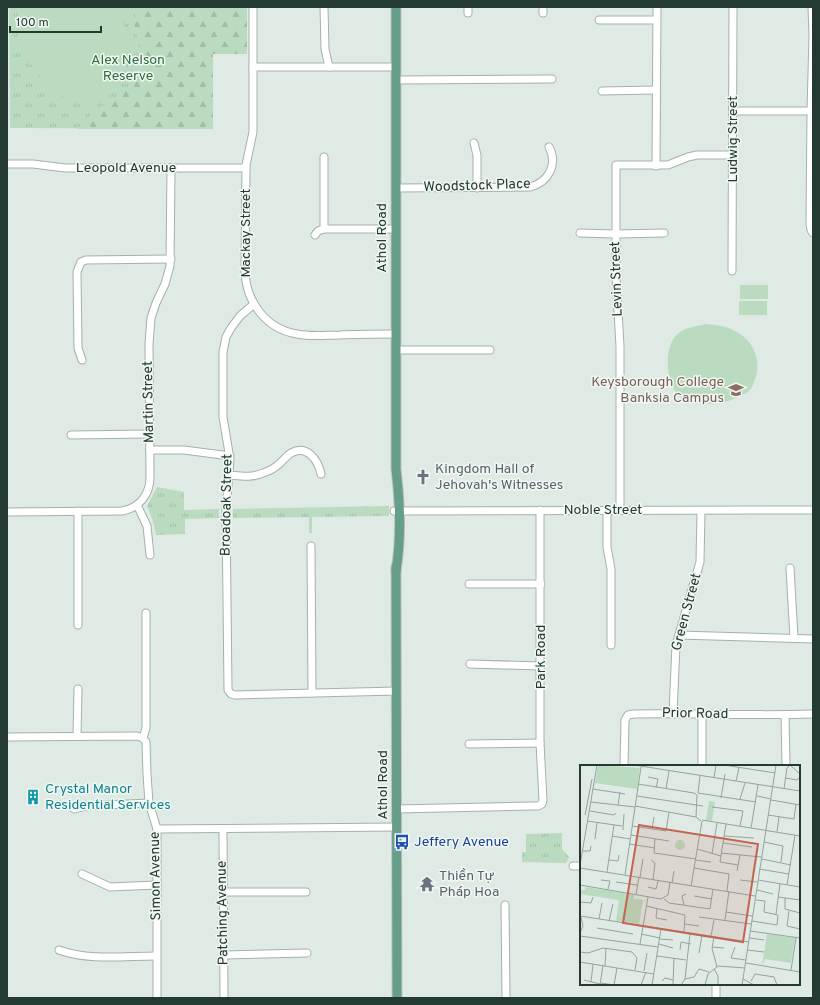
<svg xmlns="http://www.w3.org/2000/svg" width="820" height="1005" font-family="Overpass,sans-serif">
<defs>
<pattern id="grass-tufts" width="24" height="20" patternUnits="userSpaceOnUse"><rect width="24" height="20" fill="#badbbf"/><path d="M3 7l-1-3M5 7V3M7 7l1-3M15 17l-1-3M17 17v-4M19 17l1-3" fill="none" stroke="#a0bda5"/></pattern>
<pattern id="forest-firs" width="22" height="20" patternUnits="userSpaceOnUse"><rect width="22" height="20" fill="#badbbf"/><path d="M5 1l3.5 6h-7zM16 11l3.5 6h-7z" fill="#a0bda5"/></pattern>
</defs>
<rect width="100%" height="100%" fill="#e0eae5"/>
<g fill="url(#grass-tufts)">
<polygon points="9,7 247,7 247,54 213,54 213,129 10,128"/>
<polygon points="157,487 184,492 184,510 219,509 219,518 185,519 185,534 156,535 153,521 147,506"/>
<polygon points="389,506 389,516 312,517 312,533 309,533 309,517 233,518 233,509"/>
<polygon points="562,833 562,849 569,857 566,863 522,862 522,852 526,852 526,834"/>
</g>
<polygon fill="url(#forest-firs)" points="137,7 247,7 247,54 213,54 213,129 77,129 96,110 129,89 143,64 134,23"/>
<g fill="#badbbf">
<path d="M18,7H114C126,22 130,40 127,59C126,69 125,80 118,88C104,105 78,106 59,94C44,85 24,58 19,41C16,31 18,18 18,7Z"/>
<rect x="740" y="285" width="28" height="14"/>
<rect x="739" y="301" width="28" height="14"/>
<path d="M706,324C715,325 727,326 735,331C754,340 763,363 754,382C753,385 752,388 750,390C748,392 745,394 742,395C729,404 694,408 681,398C665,385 662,344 680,332C688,327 697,326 706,324Z"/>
</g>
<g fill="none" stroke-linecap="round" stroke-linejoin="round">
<g stroke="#a3b2ab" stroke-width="9">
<g id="minor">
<path d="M253,7V132L246,165L245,271C246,302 266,329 297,334C311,337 326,335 340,335C359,334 377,334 396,334"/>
<polyline points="324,7 325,49 329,67"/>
<polyline points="468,7 468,13"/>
<polyline points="543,7 543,13"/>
<polyline points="812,7 813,35 811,111 810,224 811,230 813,233"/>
<polyline points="599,20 656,20"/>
<polyline points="253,67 396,67"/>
<polyline points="396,80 552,79"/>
<polyline points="602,91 656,90"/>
<polyline points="733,111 811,111"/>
<polyline points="474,143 477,155 477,188"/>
<polyline points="324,157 324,229 396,229"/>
<polyline points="7,164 33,164 65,168 246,168"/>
<polyline points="656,166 657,7"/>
<path d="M396,188L530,187C549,182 558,164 549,147"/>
<polyline points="580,233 616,234 664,233"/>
<polyline points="315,235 318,231 324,229"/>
<polyline points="732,271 733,7"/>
<polyline points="254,304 240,316 231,328 226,337 223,352 223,417 230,459 226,511 228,690 231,694 235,695 397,691"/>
<polyline points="396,350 490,350"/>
<polyline points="82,360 78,348 77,272 81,262 86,260 171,259"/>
<polyline points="71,435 149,434"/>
<polyline points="150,450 184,450 230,456"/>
<path d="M229,475C241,476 252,478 263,473C269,471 275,468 279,464C283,461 286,456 291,453C307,444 318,460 321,474"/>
<polyline points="137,505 147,526 150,555"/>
<polyline points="607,510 607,547 611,569 611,645"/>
<polyline points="620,510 620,346 616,276 616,165 668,165 688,157 697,155 733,155"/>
<polyline points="78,511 78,625"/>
<polyline points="394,511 813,510"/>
<path d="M7,512L122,511C139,508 150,495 150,477L149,344L151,318L156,303L165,284L170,266L171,168"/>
<polyline points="311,546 312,693"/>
<polyline points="790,568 794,638"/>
<polyline points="469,584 541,584"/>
<polyline points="146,613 146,728 143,738 146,742 147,774 149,803 157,829 157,998"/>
<polyline points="679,635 813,639"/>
<polyline points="470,664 541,666"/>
<polyline points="673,713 676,645 700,562 701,511"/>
<polyline points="702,714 702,766"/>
<polyline points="785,715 786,766"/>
<polyline points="77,736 78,689"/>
<polyline points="7,737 137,736 143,738"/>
<polyline points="469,744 540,743"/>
<path d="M624,766L625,720L628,715L634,714C694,713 753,716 813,714"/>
<polyline points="74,809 86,806 149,803"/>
<polyline points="397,809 532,806 538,806 542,804 543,800 540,743 540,510"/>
<polyline points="157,829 397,827"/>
<polyline points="223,829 224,998"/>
<polyline points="573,866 581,866"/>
<polyline points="82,874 110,887 157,885"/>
<polyline points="223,892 306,892"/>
<polyline points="505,905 506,998"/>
<path d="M59,950C89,961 124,956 156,956"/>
<polyline points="224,955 307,953"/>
<polyline points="716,984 716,998"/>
</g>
</g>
<g stroke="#bdc4c1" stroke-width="11">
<g id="major">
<path d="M396,7V469C400,501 401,540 396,571"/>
<polyline points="396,567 397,998"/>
</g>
</g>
<use href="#minor" stroke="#fff" stroke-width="7"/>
<use href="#major" stroke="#669e89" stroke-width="9"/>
</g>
<defs>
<g id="school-bare" transform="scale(1.2)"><path d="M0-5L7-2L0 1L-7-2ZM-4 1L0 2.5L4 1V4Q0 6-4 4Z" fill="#8d6e63" stroke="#f0f7f3" stroke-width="2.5" paint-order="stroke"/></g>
<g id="church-bare" transform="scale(1.2)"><path d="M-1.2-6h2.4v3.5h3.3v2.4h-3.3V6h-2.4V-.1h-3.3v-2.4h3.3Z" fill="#6b7280" stroke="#f0f7f3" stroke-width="2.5" paint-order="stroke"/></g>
<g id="building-bare" transform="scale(1.2)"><path d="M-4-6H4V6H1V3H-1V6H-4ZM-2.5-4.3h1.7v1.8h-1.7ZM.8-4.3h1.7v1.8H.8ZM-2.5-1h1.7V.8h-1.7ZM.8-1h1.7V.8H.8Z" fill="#0f9aa8" stroke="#f0f7f3" stroke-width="2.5" paint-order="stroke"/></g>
<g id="bus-bare" transform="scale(1.2)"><path d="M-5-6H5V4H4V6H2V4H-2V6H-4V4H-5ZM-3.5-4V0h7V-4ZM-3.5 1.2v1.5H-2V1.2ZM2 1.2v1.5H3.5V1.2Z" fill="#1a4fb4" stroke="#f0f7f3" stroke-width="2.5" paint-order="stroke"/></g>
<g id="temple-bare" transform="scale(1.2)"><path d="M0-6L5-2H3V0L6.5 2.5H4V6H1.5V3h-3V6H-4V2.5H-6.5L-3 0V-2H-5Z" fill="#6b7280" stroke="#f0f7f3" stroke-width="2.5" paint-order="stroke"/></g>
</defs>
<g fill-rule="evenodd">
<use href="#school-bare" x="736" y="390"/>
<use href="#church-bare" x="423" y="477"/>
<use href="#building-bare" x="33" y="797"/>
<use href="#bus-bare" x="402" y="842"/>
<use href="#temple-bare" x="427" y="884"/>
</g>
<g text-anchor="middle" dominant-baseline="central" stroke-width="3" stroke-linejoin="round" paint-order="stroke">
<g font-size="14" fill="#2e6f3f" stroke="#f0f7f3">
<text x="128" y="60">Alex Nelson<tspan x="128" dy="16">Reserve</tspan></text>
</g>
<g font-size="14" fill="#223a31" stroke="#f0f7f3">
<text transform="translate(733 139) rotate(-90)">Ludwig Street</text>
<text x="126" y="168">Leopold Avenue</text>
<text transform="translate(477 186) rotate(-2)">Woodstock Place</text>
<text transform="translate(246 233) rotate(-90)">Mackay Street</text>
<text transform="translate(382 238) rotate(-90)">Athol Road</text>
<text transform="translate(617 279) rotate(-92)">Levin Street</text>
<text transform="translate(149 402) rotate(-91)">Martin Street</text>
<text transform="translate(227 505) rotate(-89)">Broadoak Street</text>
<text x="603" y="510">Noble Street</text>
<text transform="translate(687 612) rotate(-75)">Green Street</text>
<text transform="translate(541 657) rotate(-90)">Park Road</text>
<text transform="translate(695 714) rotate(1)">Prior Road</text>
<text transform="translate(383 785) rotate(-90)">Athol Road</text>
<text transform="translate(156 876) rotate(-91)">Simon Avenue</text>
<text transform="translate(223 913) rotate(-91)">Patching Avenue</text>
</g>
<g font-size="14" fill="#785e54" stroke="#f0f7f3" text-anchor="end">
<text x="724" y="382">Keysborough College<tspan x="724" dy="16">Banksia Campus</tspan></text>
</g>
<g font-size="14" fill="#5b616d" stroke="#f0f7f3" text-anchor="start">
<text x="435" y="469">Kingdom Hall of<tspan x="435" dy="16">Jehovah's Witnesses</tspan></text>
<text x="439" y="876">Thiền Tự<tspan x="439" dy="16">Pháp Hoa</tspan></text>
</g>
<g font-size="14" fill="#0d838f" stroke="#f0f7f3" text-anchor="start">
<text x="45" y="789">Crystal Manor<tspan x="45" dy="16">Residential Services</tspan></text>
</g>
<g font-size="14" fill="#164399" stroke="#f0f7f3" text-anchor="start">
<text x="414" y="842">Jeffery Avenue</text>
</g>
</g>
<g transform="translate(580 765)">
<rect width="220" height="220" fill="#e0eae5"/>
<path d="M18,0L60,3L57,24L15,18ZM129,36L135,37L132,56L126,55ZM6,122L54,130V134L63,135L59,159L36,156L39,135L0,129V125H5ZM187,169L215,173L211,198L185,194L182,201Z" fill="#badbbf"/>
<path d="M20,124L54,130V134L63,135L60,151L53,142L45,141L46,137L28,133V130Z" fill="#badbbf"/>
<path d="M95 80a5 5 0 1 1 10 0a5 5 0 1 1-10 0ZM42 150a7 7 0 1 1 14 0a7 7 0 1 1-14 0ZM204,175L212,178L211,191L210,187L201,190L196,187V181Z" fill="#badbbf"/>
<path fill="none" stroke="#94a49d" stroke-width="1" d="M54,0L220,26M144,0L195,8M210,0L220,9M120,11L118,28L176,37M68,12L78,14L76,23M134,13L136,0M205,13L217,15L220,12M156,16L159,3M58,19L114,28L117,30M13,24L45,29M86,24L89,6M204,24L207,3L210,0M117,30L116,52L121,56M57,31L123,41M177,31L191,34M141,33L145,9M160,34L165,18M191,35L220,40M11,37L55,42M38,40L40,27M55,41L116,52M132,42L163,46L160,61M10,46L34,50L36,48M5,50L12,14M188,50L214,54L216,39M122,55L220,71M7,56L42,61M146,59L140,97L158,100M52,61L86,66L89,47M171,63L178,20M72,64L74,52M43,65L44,49M197,67L199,52M51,70L89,76M32,71L50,74M144,71L174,73M15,74L17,58M75,74L74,88L116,94M184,77L203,81L201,97M143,78L172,82M49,79L75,83M117,84L141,91M3,86H10L11,81M141,88L181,92M132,89L137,58M182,94L211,100M29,95L38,96L39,90M71,95L75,98L73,115M115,95L131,97M0,100L17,0M0,103L175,131M114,103L149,109L147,126M179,104L209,109M157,106L160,90M27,107L34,60M45,110L61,2M60,112L63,94M21,115L30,116L28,124M160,115L177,117M178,115L220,122M36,117L57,120M92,118L94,106M0,120L81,134L88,130L90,117M207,120L215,70M111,121L122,56M68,122L76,124L78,116M177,125L193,129M56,129L59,112M114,131L132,134M198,132L220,135M205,133V144L220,148M84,134L89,138L130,144L133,124M0,137L11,138L13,132M104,140L102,131L106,129M66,141L105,150L104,167M77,143L76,153L87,155M209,146L207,161L220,164M146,147L172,151M196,149L200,119M0,151L78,163M119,152L171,159M19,154L22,138M145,155L149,126M29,156L33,139M172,156L197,160L198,150L184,147L185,136L176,135M105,159L119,161M17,163L53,169M78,163L169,177M170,166L220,173M0,168L3,161L1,152M61,169L80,173M0,171L78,182M131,171L134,155M134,172L132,183L137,202M170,173L184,175M80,174L93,175M60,179L68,132M79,179L93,183M132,182L144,183M155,182L151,193L166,195M100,185L101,177L111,179M167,185L184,187M0,187L8,188L23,183L52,187L57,193L55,205M119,188L122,170M77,191L106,195M0,197L74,209M166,198L220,207M25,201L26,183M134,204L138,211V220M211,205L216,173M64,206L67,188M105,214L110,169M163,214L174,220M4,215L20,219M82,216L85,213L93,215M171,216L175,209L194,212L197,220M11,217L13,199M21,218L34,220M20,220L23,200M34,220L37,203M61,220L66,207M72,220L81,164M93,220L94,193M101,220L105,214L114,212L119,204L129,207M125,220L128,209L138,201L165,203M162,220L196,0"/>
<path fill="#c46454" fill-opacity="0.15" stroke="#c46454" stroke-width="2" d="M59,60L178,79L163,177L43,158Z"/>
<rect width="220" height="220" fill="none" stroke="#223a31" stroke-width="2"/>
</g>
<rect width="820" height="1005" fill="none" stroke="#223a31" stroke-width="16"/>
<path d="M10 26v6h91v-6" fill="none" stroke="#223a31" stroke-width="2"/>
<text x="16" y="26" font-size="12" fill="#223a31" stroke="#f0f7f3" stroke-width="3" paint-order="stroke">100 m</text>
</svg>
